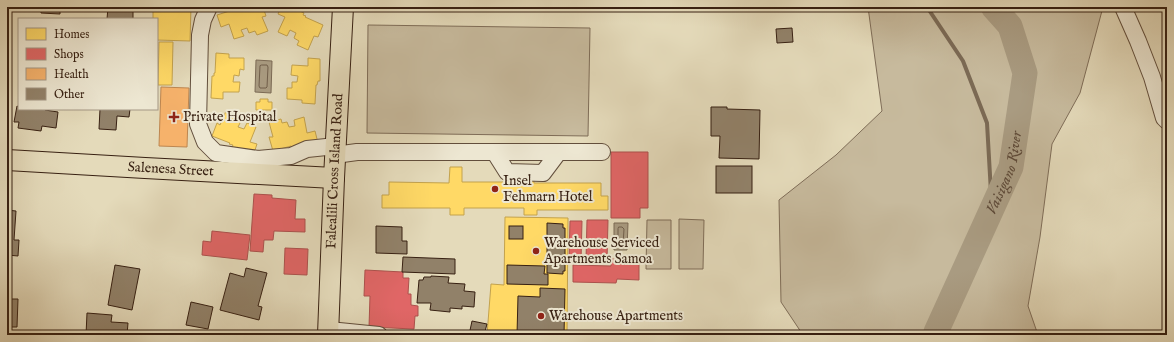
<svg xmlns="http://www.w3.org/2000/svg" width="1174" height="342" font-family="'IM FELL English',serif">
<rect width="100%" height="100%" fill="#e4daba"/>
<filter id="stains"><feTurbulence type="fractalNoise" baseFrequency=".005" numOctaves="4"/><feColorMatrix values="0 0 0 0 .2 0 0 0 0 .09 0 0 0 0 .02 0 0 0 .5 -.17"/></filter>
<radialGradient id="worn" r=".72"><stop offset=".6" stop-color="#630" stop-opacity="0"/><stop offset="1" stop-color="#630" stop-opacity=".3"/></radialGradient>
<g fill="#c7ba9d" stroke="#7f6d58">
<polygon points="868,7 1103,7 1080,93 1052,144 1040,237 1028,306 1038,335 803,335 781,302 779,200 836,155 882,111"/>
<polygon points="368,25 590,28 588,136 367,133"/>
<polygon points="679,219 704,220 703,269 679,269"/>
<polygon points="647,220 671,220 671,269 646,269"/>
</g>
<g fill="#a99b81" stroke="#7b6a55">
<polygon points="256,60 272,61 271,93 255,92"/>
<polygon points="614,223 628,223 627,250 614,250"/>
</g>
<g fill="#ffd966" stroke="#c3a24d">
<polygon points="153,7 191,7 190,41 157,40 157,19 153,19"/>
<polygon points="251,7 263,7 266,16 262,17 268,31 257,35 255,31 249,33 247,28 241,30 244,36 234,39 229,24 221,27 217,15 239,8 239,10 243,8 243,10"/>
<polygon points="281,7 291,7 304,13 303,15 306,16 305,17 323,25 318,37 314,36 308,50 297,45 299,41 294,38 296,33 290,30 287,36 278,32 285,17 278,14"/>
<polygon points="660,7 689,7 689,8 660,9"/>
<polygon points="159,42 173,42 172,85 158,85"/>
<polygon points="216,53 229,54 229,58 244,58 244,70 240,69 239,76 234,75 233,82 240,82 239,92 223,92 223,99 211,98 212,76 214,76 214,73 215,73"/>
<polygon points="308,58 320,59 320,81 318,81 317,85 316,85 315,104 302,103 302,100 287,99 287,88 292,88 292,82 297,82 298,76 291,75 292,65 308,66"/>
<polygon points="260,99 268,99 268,102 272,102 272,110 256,110 256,102 260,102"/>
<polygon points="226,111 237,115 235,119 241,121 238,127 244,129 247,123 256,127 250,142 257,144 253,156 232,147 233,145 229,144 230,143 212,136 217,123 220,125"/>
<polygon points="304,117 307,133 315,131 318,143 292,147 291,146 273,151 269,137 273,137 269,122 281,119 282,123 287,122 289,127 295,126 294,120"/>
<polygon points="450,167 462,167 462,182 523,182 523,169 534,169 534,183 601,183 601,196 608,196 608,210 537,210 537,215 524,215 524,208 464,208 464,215 450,215 450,208 382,208 382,195 389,195 389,182 449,183"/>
<polygon points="505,217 568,218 567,335 487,335 491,284 504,285"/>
</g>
<g fill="#e06666" stroke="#ad514d">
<polygon points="611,152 648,152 648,208 640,208 640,218 611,218"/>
<polygon points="254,194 272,195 272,198 296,200 295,219 305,219 305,232 274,231 273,240 264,240 263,252 250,251"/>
<polygon points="587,220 608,220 607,261 586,260"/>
<polygon points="570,221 582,221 581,261 569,261"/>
<polygon points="212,231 250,235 247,260 202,255 203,241 211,242"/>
<polygon points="285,248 308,249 307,275 284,274"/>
<polygon points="611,259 639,260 639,280 617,279 616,283 573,282 573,265 611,266"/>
<polygon points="365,270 403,272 403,278 409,278 408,294 411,294 411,305 418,306 418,316 415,316 414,329 369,327 370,296 364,296"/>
</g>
<polygon fill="#f6b26b" stroke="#bd8650" points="161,87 189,88 187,147 159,146"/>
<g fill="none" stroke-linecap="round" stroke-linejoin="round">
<g stroke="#705e4a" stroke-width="1">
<polygon points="262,65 267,65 268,67 267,87 266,88 260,88 259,86 260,66"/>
<polygon points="619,227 622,227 624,229 623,245 622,246 618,244 618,229"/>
</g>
<polyline stroke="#7b6a55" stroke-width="4" points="927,7 963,61 987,123 992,210"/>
<path stroke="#a99b81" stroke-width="25" id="s1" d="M936,335V332L1011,167L1025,73L1010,26L993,7"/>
</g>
<g fill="#918169" stroke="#372012">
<polygon points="41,7 60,7 60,14 41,13"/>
<polygon points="108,7 133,7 133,19 107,19"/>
<polygon points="792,28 793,42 777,43 776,29"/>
<polygon points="17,106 19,107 19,109 46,109 45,110 58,112 56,128 42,126 41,131 18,128 19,122 14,122"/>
<polygon points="711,107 727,107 727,109 760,110 759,159 719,158 720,136 711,136"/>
<polygon points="100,109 130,109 129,117 117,116 116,130 99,129"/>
<rect x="716" y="166" width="36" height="27"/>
<polygon points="7,210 16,211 14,240 19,240 18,256 7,255"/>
<polygon points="547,223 563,224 563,228 565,228 565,271 563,271 563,274 547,273"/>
<polygon points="376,226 402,227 402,241 407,241 407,254 376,253"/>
<rect x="509" y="226" width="14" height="13"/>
<polygon points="403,257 455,259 455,274 402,272"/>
<polygon points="115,265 140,269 132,310 108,305"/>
<polygon points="507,265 545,266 544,274 548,274 548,285 507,284"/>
<polygon points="246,268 267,273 258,306 262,307 259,320 220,310 230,273 244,277"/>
<polygon points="431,276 449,277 448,283 465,284 464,291 475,292 474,307 462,306 462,309 450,308 450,312 430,310 431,303 417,303 419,280 423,280 424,277 431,277"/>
<polygon points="540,288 565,289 564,335 517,335 518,296 540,297"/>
<polygon points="7,299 18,299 17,327 7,327"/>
<polygon points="191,302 213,307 208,329 186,325"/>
<polygon points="87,313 112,315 111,322 128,323 127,335 86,335"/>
<polygon points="472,321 487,324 484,335 469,335"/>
</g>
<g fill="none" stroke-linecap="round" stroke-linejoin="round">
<g stroke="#624e3c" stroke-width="18">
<g id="minor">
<polyline points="209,7 203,20 200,35 198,124 205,142 216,153 258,159 291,156 307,149 336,146"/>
<polyline points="1123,7 1138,41 1152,77 1164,118 1167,121"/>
<polyline points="495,153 507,172 543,173 558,153"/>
<polyline points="335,155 357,152 602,152"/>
<polyline points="329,330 379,335"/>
</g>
</g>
<g stroke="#372012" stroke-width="22">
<g id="major">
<path id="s2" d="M7,160L145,168L334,178"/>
<path id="s3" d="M328,335L334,178L343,7"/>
</g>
</g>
<use href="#minor" stroke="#ede7d2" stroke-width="16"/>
<use href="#major" stroke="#e4daba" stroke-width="20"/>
</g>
<g fill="#8f2418" stroke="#ede7d2" stroke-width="1.5">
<path d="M172 111h4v4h4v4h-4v4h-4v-4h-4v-4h4z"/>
<circle cx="495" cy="189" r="4"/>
<circle cx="536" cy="251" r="4"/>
<circle cx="541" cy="316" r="4"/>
</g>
<g text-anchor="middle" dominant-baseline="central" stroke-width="4" stroke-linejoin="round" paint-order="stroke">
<g font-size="14" fill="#372012" stroke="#ede7d2" text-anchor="start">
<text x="183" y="117">Private Hospital</text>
<text x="503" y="181">Insel<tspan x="503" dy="16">Fehmarn Hotel</tspan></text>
<text x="544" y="243">Warehouse Serviced<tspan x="544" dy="16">Apartments Samoa</tspan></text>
<text x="549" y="316">Warehouse Apartments</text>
</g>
<g font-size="14" fill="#372012" stroke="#ede7d2">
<text stroke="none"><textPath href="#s2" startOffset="164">Salenesa Street</textPath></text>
<text stroke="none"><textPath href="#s3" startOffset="164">Falealili Cross Island Road</textPath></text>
</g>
<g font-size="15" font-style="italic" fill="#5f4b39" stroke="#ede7d2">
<text stroke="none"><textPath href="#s1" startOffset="177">Vaisigano River</textPath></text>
</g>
</g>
<rect width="1174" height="342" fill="none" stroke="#e4daba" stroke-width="24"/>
<rect x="8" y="8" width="1158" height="326" fill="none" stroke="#372012" stroke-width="2"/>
<rect x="12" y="12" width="1150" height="318" fill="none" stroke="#372012"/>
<rect x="18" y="18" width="140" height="92" fill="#ede7d2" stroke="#a49785"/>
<rect x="26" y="28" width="20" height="12" fill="#ffd966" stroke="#a49785"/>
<text x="54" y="38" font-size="12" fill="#372012">Homes</text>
<rect x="26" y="48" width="20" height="12" fill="#e06666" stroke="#a49785"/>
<text x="54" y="58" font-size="12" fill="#372012">Shops</text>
<rect x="26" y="68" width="20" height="12" fill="#f6b26b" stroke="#a49785"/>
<text x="54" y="78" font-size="12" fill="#372012">Health</text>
<rect x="26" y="88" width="20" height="12" fill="#918169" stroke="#a49785"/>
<text x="54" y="98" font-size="12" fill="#372012">Other</text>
<rect width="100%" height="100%" filter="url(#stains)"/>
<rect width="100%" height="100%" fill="url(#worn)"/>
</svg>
